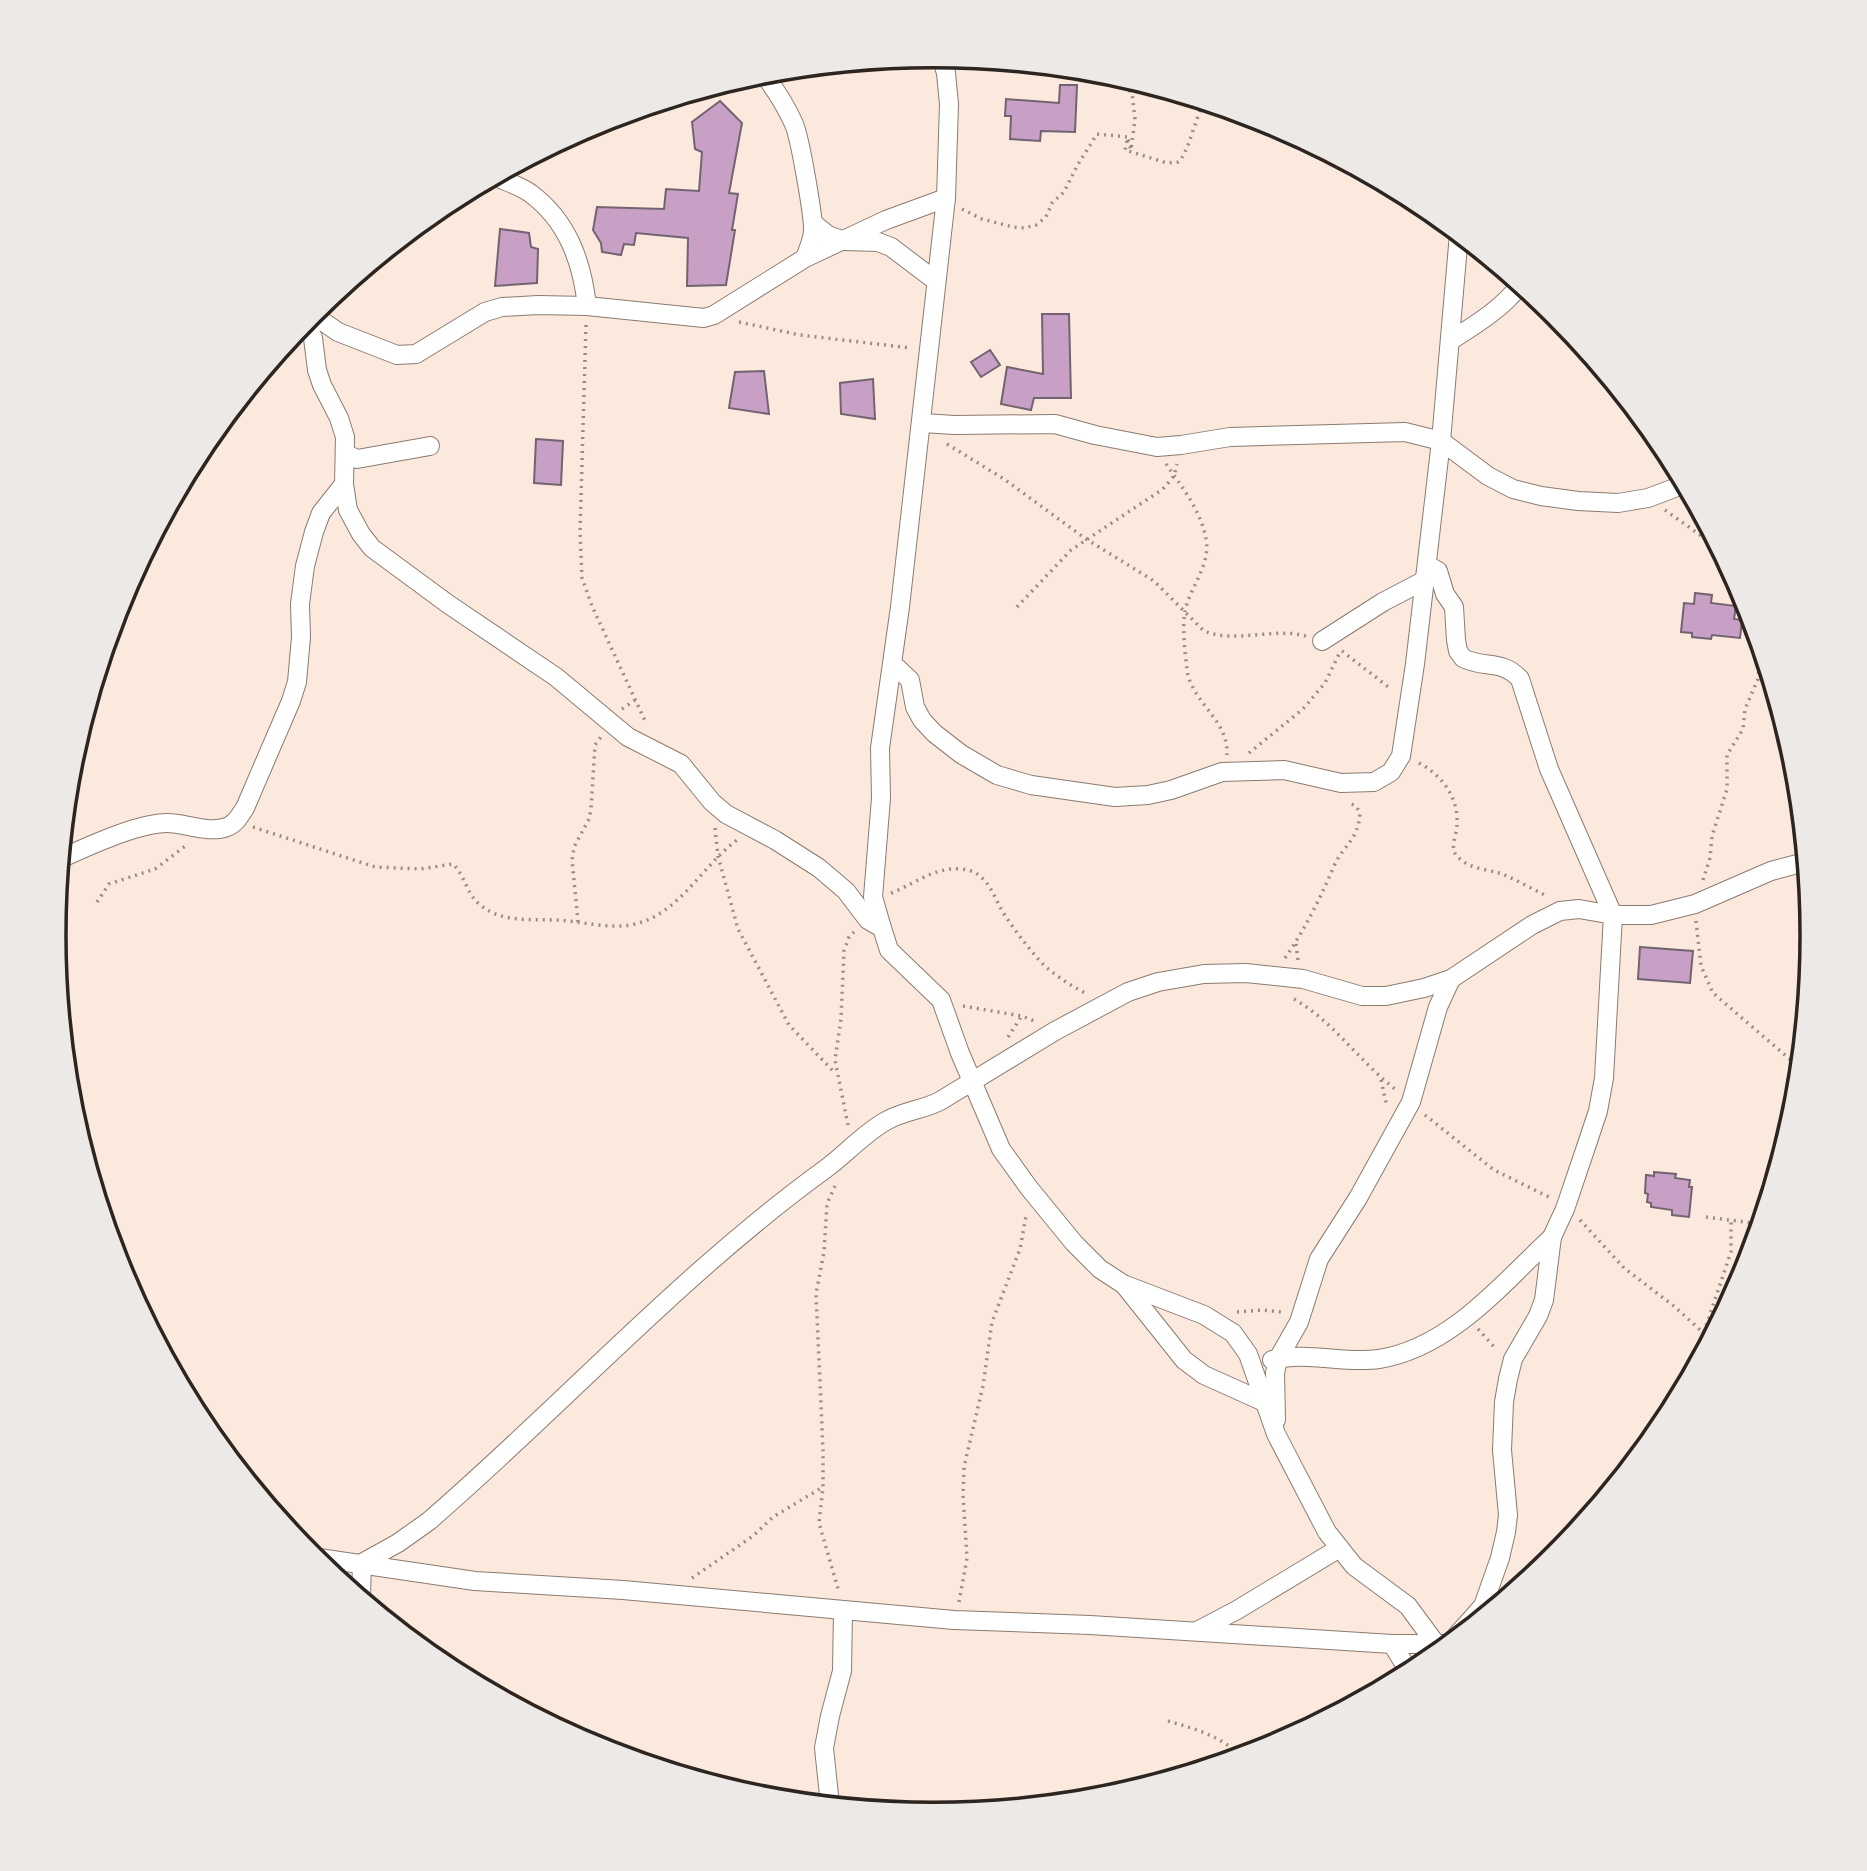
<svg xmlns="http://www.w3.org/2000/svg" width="1867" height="1871" font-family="'Golos Text',sans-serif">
<rect width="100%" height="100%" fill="#fce9dd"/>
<g fill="#c9a0c5" stroke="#716370" stroke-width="2">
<polygon points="1060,85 1077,85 1075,132 1041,131 1040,141 1010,139 1011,116 1005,116 1006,99 1059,103"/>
<polygon points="720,101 742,123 729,193 738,194 732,230 735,230 726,285 687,286 688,238 636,233 634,245 624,244 621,255 602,252 601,243 593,230 597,207 664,209 666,189 699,191 702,152 695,149 692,122"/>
<polygon points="500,229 529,233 531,247 538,249 537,283 495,286"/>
<polygon points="1042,314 1069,314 1071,398 1034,398 1031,410 1001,404 1007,367 1043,374"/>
<polygon points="990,350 1000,365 981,377 971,362"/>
<polygon points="764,371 769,414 729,408 735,372"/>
<polygon points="873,379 875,419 841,414 840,383"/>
<polygon points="536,439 563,441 561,485 534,483"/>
<polygon points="1695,593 1712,595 1711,603 1736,606 1734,619 1742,620 1740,638 1712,635 1711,639 1692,637 1692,633 1681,632 1684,603 1694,604"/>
<polygon points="1640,947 1693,951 1690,983 1638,979"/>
<polygon points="1654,1172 1676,1174 1675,1178 1690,1180 1689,1187 1692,1187 1689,1217 1672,1215 1672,1210 1651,1207 1651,1203 1647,1202 1648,1194 1645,1193 1646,1175 1654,1176"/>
</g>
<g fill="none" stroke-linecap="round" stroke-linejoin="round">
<g stroke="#8b7b70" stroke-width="20">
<g id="minor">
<path d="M763,73C775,89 786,106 794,124C800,138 814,218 813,232C812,241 808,250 805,258"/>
<path d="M496,177C507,182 520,186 530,193C568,221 582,262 587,306"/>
<polyline points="813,223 828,235 844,241 878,242 891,247 936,281"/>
<polyline points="312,314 338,332 397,355 416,354 485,312 502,307 538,305 587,306 704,318 714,315 805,258 886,220 946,198"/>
<polyline points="306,321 313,338 317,370 322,385 339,418 345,437 344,484 348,510 361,534 372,548 448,604 556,677 628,737 681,764 712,802 726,814 775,840 819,868 846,891 868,920 882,928 889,950 941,1000 960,1053 1001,1149 1029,1188 1074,1243 1100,1269 1123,1284 1204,1315 1233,1333 1248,1354 1276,1434 1327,1532 1354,1566 1408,1606 1436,1644"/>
<path d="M1450,341C1475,325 1502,309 1520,285"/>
<polyline points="922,426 923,423 954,425 1055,424 1095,435 1157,447 1181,445 1230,437 1405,432 1441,441 1488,476 1513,489 1541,496 1578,501 1618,503 1648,498 1685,484"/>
<polyline points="346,454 357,459 430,446"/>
<path d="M1427,565L1438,571L1445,594L1454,607L1456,640L1458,651L1463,658C1484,669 1502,659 1520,679L1549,769L1613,915L1604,1078L1598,1111L1586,1147L1565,1209L1552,1237L1544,1300L1538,1316L1513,1359L1508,1379L1504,1402L1502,1450L1508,1515L1506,1532L1500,1558L1483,1606L1449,1644"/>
<polyline points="1322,641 1383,602 1425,580"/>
<polyline points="893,664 910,680 915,707 922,720 934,733 961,754 997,775 1031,785 1115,797 1148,795 1171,790 1222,772 1284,770 1341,783 1374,782 1391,772 1401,756 1415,664 1441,441 1459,234"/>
<path d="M62,858C89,846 138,823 167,823C186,823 208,834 227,827C236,824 240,815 245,808L291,701L297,682L301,637L300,604L305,566L314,532L321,513L344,484"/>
<polyline points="882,928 873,897 881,798 880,748 900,607 946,198 949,104 946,73 941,57"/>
<polyline points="1125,1286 1184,1360 1204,1375 1264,1402"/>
<path d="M1272,1360C1308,1351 1343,1364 1379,1359C1450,1348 1503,1283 1552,1237"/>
<polyline points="1276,1420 1275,1373 1278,1359 1299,1322 1319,1259 1358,1198 1411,1102 1438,1007 1451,979"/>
<polyline points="312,1557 475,1581 623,1590 954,1620 1090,1625 1392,1644 1445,1644"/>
<path d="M361,1597L362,1563L398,1543L429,1521C562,1406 681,1274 824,1170C845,1155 864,1133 886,1121C903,1111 923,1110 940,1101L1055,1031L1128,992L1158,982L1204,974L1246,973L1303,979L1362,996H1386L1424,988L1451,979L1532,925L1560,911L1579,909L1613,915H1651L1695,904L1771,871L1805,862"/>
<polyline points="1197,1631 1237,1610 1338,1549"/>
<polyline points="1392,1644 1405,1665 1417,1670"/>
<polyline points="830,1805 824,1748 830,1716 842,1671 843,1611"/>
</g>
</g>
<g stroke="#998c83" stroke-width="3.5" stroke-dasharray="2 5" stroke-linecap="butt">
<polyline points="1114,76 1132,93 1135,119 1131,150 1128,139"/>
<path d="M962,209L982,219L1013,227L1024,228L1036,225L1046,217L1052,203L1064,192L1077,166L1097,134L1128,137L1125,150L1167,163L1178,162C1188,155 1195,118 1204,103"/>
<polyline points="739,322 800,335 911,348"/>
<polyline points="586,325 580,531 582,578 592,606 646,723"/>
<path d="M947,444L1004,479L1086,539L1154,581L1204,631C1236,644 1273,627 1306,636"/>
<path d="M1166,464C1182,487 1201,511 1206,539C1211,565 1190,587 1185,611C1182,628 1185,652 1187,670C1192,703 1229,720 1227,755"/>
<polyline points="1665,510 1700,535 1716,543"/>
<polyline points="1017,607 1071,550 1163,489 1174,476 1177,464"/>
<polyline points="1342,651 1391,689"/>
<polyline points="622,709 635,700"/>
<polyline points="1249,753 1303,709 1325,683 1339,654"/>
<path d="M1419,763C1442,775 1459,798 1457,825C1457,835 1449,848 1457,856C1468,869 1487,869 1502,874C1517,880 1532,889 1547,896"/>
<path d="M253,827L375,867L420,869L453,864C465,876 467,894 479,904C501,923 530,919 556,920C582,921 609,930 635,924C679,914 703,865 737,840"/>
<polyline points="715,828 718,856 738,929 789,1025 835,1073"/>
<polyline points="1703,880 1710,858 1712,836 1727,789 1727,755 1743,729 1745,709 1758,679 1761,649"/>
<path d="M891,893C915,884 933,867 961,869C989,871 993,898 1006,917C1016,932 1027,946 1039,960C1052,974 1070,985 1087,994"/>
<polyline points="97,902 109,884 155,869 188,844"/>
<polyline points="1696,921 1701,966 1713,993 1800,1068"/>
<polyline points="578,922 572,860 574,847 589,819 591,809 595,745 601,737"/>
<polyline points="1296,944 1298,960"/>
<path d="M1285,958C1305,929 1320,899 1334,866C1344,844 1358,841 1360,813L1356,806L1349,803"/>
<path d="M1294,999C1334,1022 1359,1061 1395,1089"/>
<polyline points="963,1006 1022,1016 1034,1021"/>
<polyline points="1008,1037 1021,1017"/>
<polyline points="1381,1080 1387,1107"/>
<polyline points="1425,1115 1494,1170 1549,1197"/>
<polyline points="848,1125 835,1060 841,1019 844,951 849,937 854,932"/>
<polyline points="835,1186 827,1204 824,1252 816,1294 823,1450 823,1487 819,1523 839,1592"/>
<polyline points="1706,1217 1760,1224"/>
<polyline points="1580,1220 1624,1268 1675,1307 1710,1339"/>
<polyline points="1237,1312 1262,1310 1282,1312"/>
<polyline points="1478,1329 1496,1349"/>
<polyline points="1704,1332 1731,1252 1731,1220"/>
<polyline points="692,1578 753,1536 773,1517 823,1487"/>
<polyline points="959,1602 967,1558 963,1495 964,1467 983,1386 992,1322 1020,1249 1026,1216"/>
<path d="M1168,1721C1195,1729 1222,1736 1241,1757"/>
</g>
<use href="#minor" stroke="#fff" stroke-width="18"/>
</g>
<path d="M0 0H1867V1871H0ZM66 935a867 867 0 1 1 1734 0a867 867 0 1 1-1734 0Z" fill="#ece9e6" fill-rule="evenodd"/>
<path fill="none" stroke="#2c2520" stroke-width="3.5" d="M66 935a867 867 0 1 1 1734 0a867 867 0 1 1-1734 0Z"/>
</svg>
